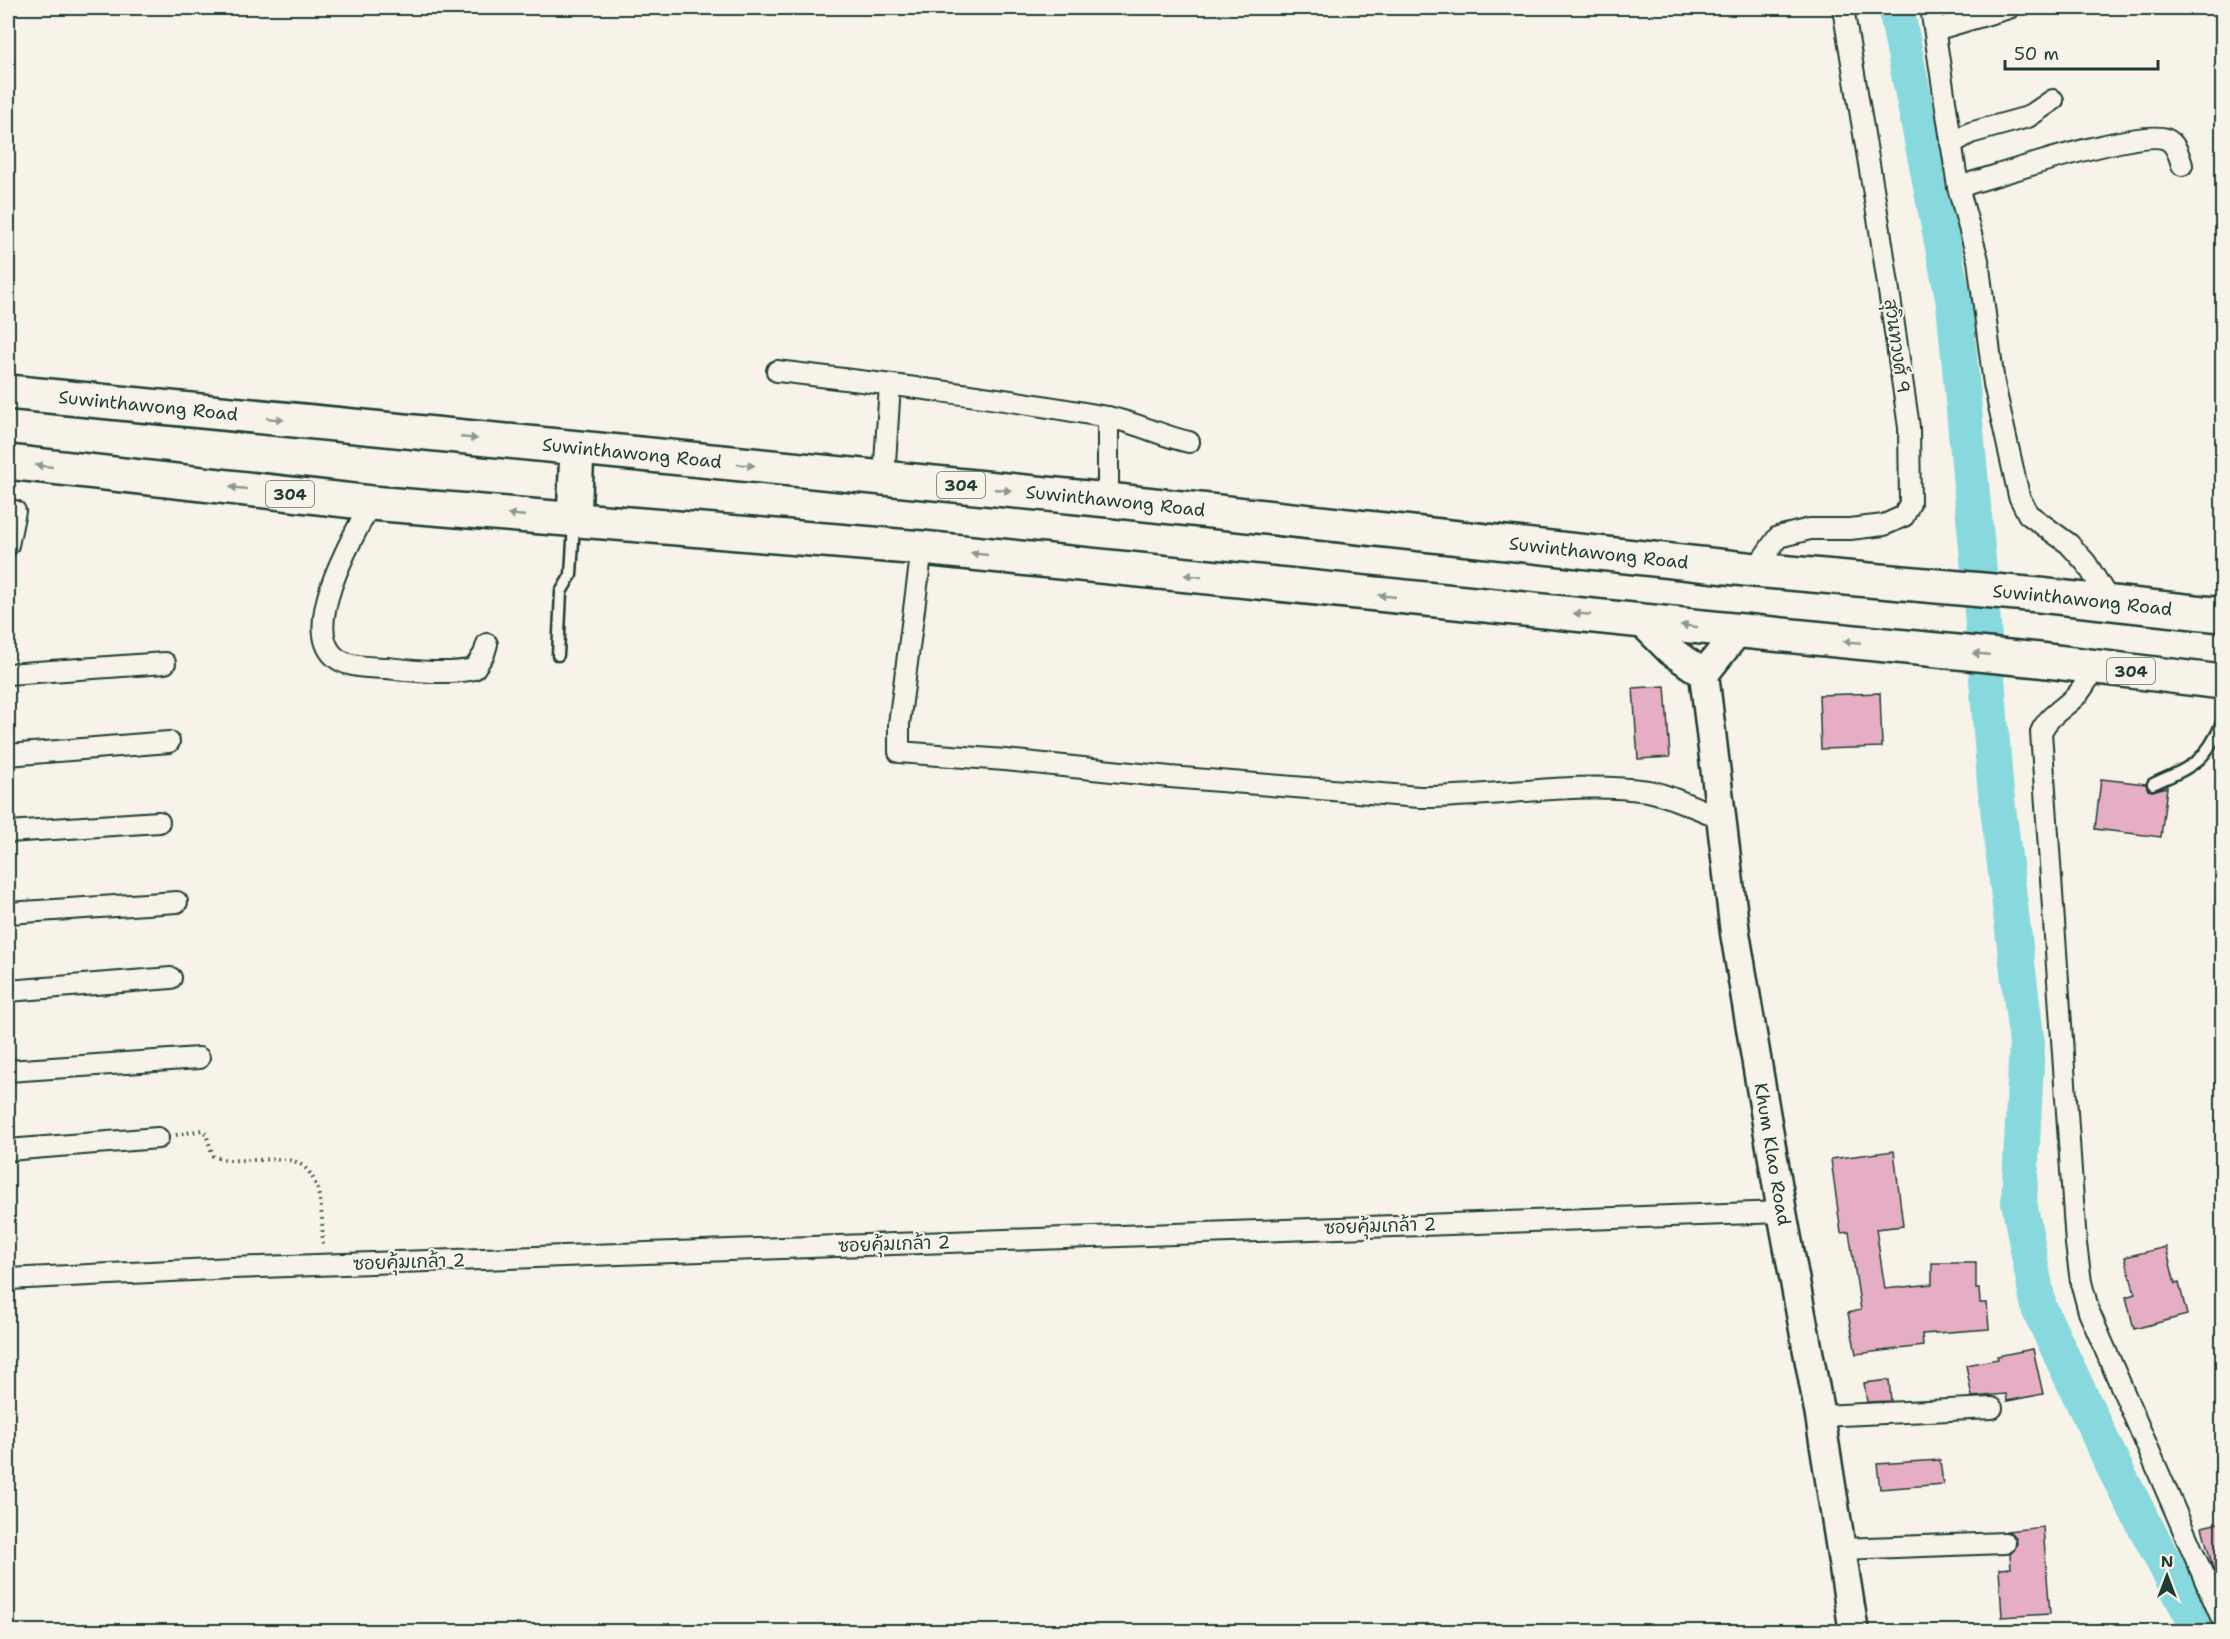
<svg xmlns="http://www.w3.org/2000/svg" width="2230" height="1639" font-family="'Shantell Sans','Playpen Sans Thai',sans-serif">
<rect width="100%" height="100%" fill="#f7f3e8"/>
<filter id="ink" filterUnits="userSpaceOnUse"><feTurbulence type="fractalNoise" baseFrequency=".0167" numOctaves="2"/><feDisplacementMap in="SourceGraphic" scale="12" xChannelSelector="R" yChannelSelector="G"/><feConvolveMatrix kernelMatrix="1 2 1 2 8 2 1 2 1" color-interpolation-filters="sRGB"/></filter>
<g filter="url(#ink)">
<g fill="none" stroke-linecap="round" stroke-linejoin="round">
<polyline stroke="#87d9de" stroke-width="36" points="1896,8 1954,303 1978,559 1995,783 2027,1044 2019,1202 2039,1308 2114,1467 2201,1632"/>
</g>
<g fill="#e5aec5" stroke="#1f3d34" stroke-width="1.5">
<polygon points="1665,686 1670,757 1638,759 1633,688"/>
<polygon points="1880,693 1882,747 1821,749 1819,695"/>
<polygon points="2101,779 2146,784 2148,790 2152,791 2167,787 2161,837 2095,829"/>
<polygon points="1894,1151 1903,1226 1876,1229 1885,1289 1932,1284 1932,1263 1976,1263 1976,1289 1979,1289 1980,1303 1987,1303 1989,1329 1922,1334 1923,1346 1856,1354 1848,1313 1861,1310 1849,1232 1841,1233 1831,1159"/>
<polygon points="2166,1247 2175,1284 2179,1283 2187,1315 2134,1329 2126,1297 2135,1294 2125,1257"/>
<polygon points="2033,1349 2043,1394 2007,1401 2006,1394 1972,1397 1966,1365 1998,1359 1997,1356"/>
<polygon points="1889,1380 1891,1401 1867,1402 1864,1383"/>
<polygon points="1940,1460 1943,1484 1880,1489 1877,1464"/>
<polygon points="2223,1522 2223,1583 2220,1584 2212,1565 2202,1527"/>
<polygon points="2043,1527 2050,1614 2002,1617 1999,1569 2011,1568 2010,1554 2015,1549 2017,1543 2015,1536 2007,1531"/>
</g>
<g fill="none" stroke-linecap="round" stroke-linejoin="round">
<g stroke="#1f3d34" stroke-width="15">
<g id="lane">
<polyline points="558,655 561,592 571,575 574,523"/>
<path d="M2153,784C2192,766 2204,764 2222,723"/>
</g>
</g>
<g stroke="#1f3d34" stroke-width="24">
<g id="street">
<polyline points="1931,8 1958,187 1978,260 1994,384 2019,496 2028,514 2069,544 2086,563 2112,605"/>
<polyline points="1935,30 2009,8"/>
<polyline points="1951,144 1970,133 2028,117 2053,100"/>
<path d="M1958,187C1993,177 2139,128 2166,139C2176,143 2179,155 2182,165"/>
<path d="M777,371C887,384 998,397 1107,417C1135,422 1161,436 1189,442"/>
<polyline points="884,478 890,385"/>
<polyline points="1108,500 1108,417"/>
<path d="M371,503C354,535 301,624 334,656C346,668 370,667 387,668C414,671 447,675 474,669L484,654L487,644"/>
<polyline points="8,545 15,511"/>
<path d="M922,548L899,724V752L1005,760L1170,777L1419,797C1495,798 1572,780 1648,791C1667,794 1702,811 1722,818"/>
<polyline points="1755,570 1778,537 1810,529 1850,529 1884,525 1904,516 1910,503 1909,427 1880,230 1843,8"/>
<path d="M2095,667C2089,677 2084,688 2076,696C2064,708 2048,716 2041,732L2076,1244L2081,1282L2089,1312L2222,1619"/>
<polyline points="8,674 165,663"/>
<polyline points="8,755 169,742"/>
<polyline points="8,832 159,822"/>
<polyline points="8,913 177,902"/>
<polyline points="8,991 171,978"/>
<polyline points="8,1071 199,1058"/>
<polyline points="8,1150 158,1138"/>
<polyline points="8,1279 232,1268 1782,1212"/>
<polyline points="1820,1416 1992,1408"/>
<polyline points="1841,1549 2005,1543"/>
</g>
</g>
<g stroke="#1f3d34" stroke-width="33">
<g id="secondary">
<polyline points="1640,620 1671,651 1704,674"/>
<path id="s1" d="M1738,631L1704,674L1735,933L1782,1212L1820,1416L1854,1632"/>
</g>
</g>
<g stroke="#1f3d34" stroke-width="38">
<g id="highway">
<path id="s2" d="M8,392L1108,500L1755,570L2039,595L2222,615"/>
<polyline points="8,462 371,503 922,548 1702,627 2039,660 2222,682"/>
<polyline points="574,520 577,449"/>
</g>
</g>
<path stroke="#1f3d34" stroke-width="4" stroke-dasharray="1.5 4.5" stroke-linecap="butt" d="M176,1135L202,1130L206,1134L213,1156C228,1162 243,1160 259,1160C272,1159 285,1158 296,1162C324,1173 322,1222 323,1247"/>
<use href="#lane" stroke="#f7f3e8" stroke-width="10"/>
<use href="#street" stroke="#f7f3e8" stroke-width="20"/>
<use href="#secondary" stroke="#f7f3e8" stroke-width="28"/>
<use href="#highway" stroke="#f7f3e8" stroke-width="33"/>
</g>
<defs><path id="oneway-solid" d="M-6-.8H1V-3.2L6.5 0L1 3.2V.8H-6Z" transform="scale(1.5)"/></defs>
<g fill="#8b988e">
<use href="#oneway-solid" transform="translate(275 419) rotate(6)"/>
<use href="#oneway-solid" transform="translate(469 438) rotate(6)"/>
<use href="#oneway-solid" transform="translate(746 465) rotate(5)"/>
<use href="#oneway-solid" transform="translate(44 466) rotate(-174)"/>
<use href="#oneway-solid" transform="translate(238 488) rotate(-174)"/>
<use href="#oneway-solid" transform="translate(1003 490) rotate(6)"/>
<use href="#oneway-solid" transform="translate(516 515) rotate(-175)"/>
<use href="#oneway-solid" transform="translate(979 554) rotate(-174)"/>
<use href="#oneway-solid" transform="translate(1193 576) rotate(-174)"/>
<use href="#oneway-solid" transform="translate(1387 596) rotate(-174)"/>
<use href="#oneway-solid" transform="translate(1582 614) rotate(-175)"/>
<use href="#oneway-solid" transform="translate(1689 626) rotate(-173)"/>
<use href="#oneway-solid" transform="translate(1852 642) rotate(-175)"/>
<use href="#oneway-solid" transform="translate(1981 654) rotate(-175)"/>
</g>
</g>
<g text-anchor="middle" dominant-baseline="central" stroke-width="4.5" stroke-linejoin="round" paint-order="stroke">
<g fill="#f7f3e8" stroke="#60746a" stroke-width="1.5">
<rect x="937" y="472" width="48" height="26" rx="4.5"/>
<rect x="266" y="481" width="48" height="26" rx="4.5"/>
<rect x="2107" y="658" width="48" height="26" rx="4.5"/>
</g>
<g font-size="16" font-weight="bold" fill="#1f3d34">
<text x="961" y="485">304</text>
<text x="290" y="494">304</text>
<text x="2131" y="671">304</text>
</g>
<g font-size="18" fill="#1f3d34" stroke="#f7f3e8">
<text transform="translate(1897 346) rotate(82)">สุวินทวงศ์ 9</text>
<text stroke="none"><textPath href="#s2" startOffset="141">Suwinthawong Road</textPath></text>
<text stroke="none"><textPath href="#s2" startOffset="627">Suwinthawong Road</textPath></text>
<text stroke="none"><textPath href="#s2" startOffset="1113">Suwinthawong Road</textPath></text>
<text stroke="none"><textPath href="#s2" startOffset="1599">Suwinthawong Road</textPath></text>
<text stroke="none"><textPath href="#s2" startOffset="2085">Suwinthawong Road</textPath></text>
<text stroke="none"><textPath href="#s1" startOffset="540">Khum Klao Road</textPath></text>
<text transform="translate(1380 1226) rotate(-2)">ซอยคุ้มเกล้า 2</text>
<text transform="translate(894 1244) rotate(-2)">ซอยคุ้มเกล้า 2</text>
<text transform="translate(409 1262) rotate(-2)">ซอยคุ้มเกล้า 2</text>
</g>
</g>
<rect width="2230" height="1639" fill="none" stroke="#f7f3e8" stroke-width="30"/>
<rect x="15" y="15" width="2200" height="1609" fill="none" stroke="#1f3d34" stroke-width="2" filter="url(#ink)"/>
<g transform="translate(2167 1576)" stroke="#f7f3e8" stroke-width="4.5" paint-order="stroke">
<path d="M0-4.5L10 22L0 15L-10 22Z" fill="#1f3d34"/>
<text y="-9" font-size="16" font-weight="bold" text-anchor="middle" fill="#1f3d34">N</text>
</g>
<path d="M2005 60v9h153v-9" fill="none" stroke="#1f3d34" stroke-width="3"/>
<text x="2014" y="60" font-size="18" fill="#1f3d34" stroke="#f7f3e8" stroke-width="4.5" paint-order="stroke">50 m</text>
</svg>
